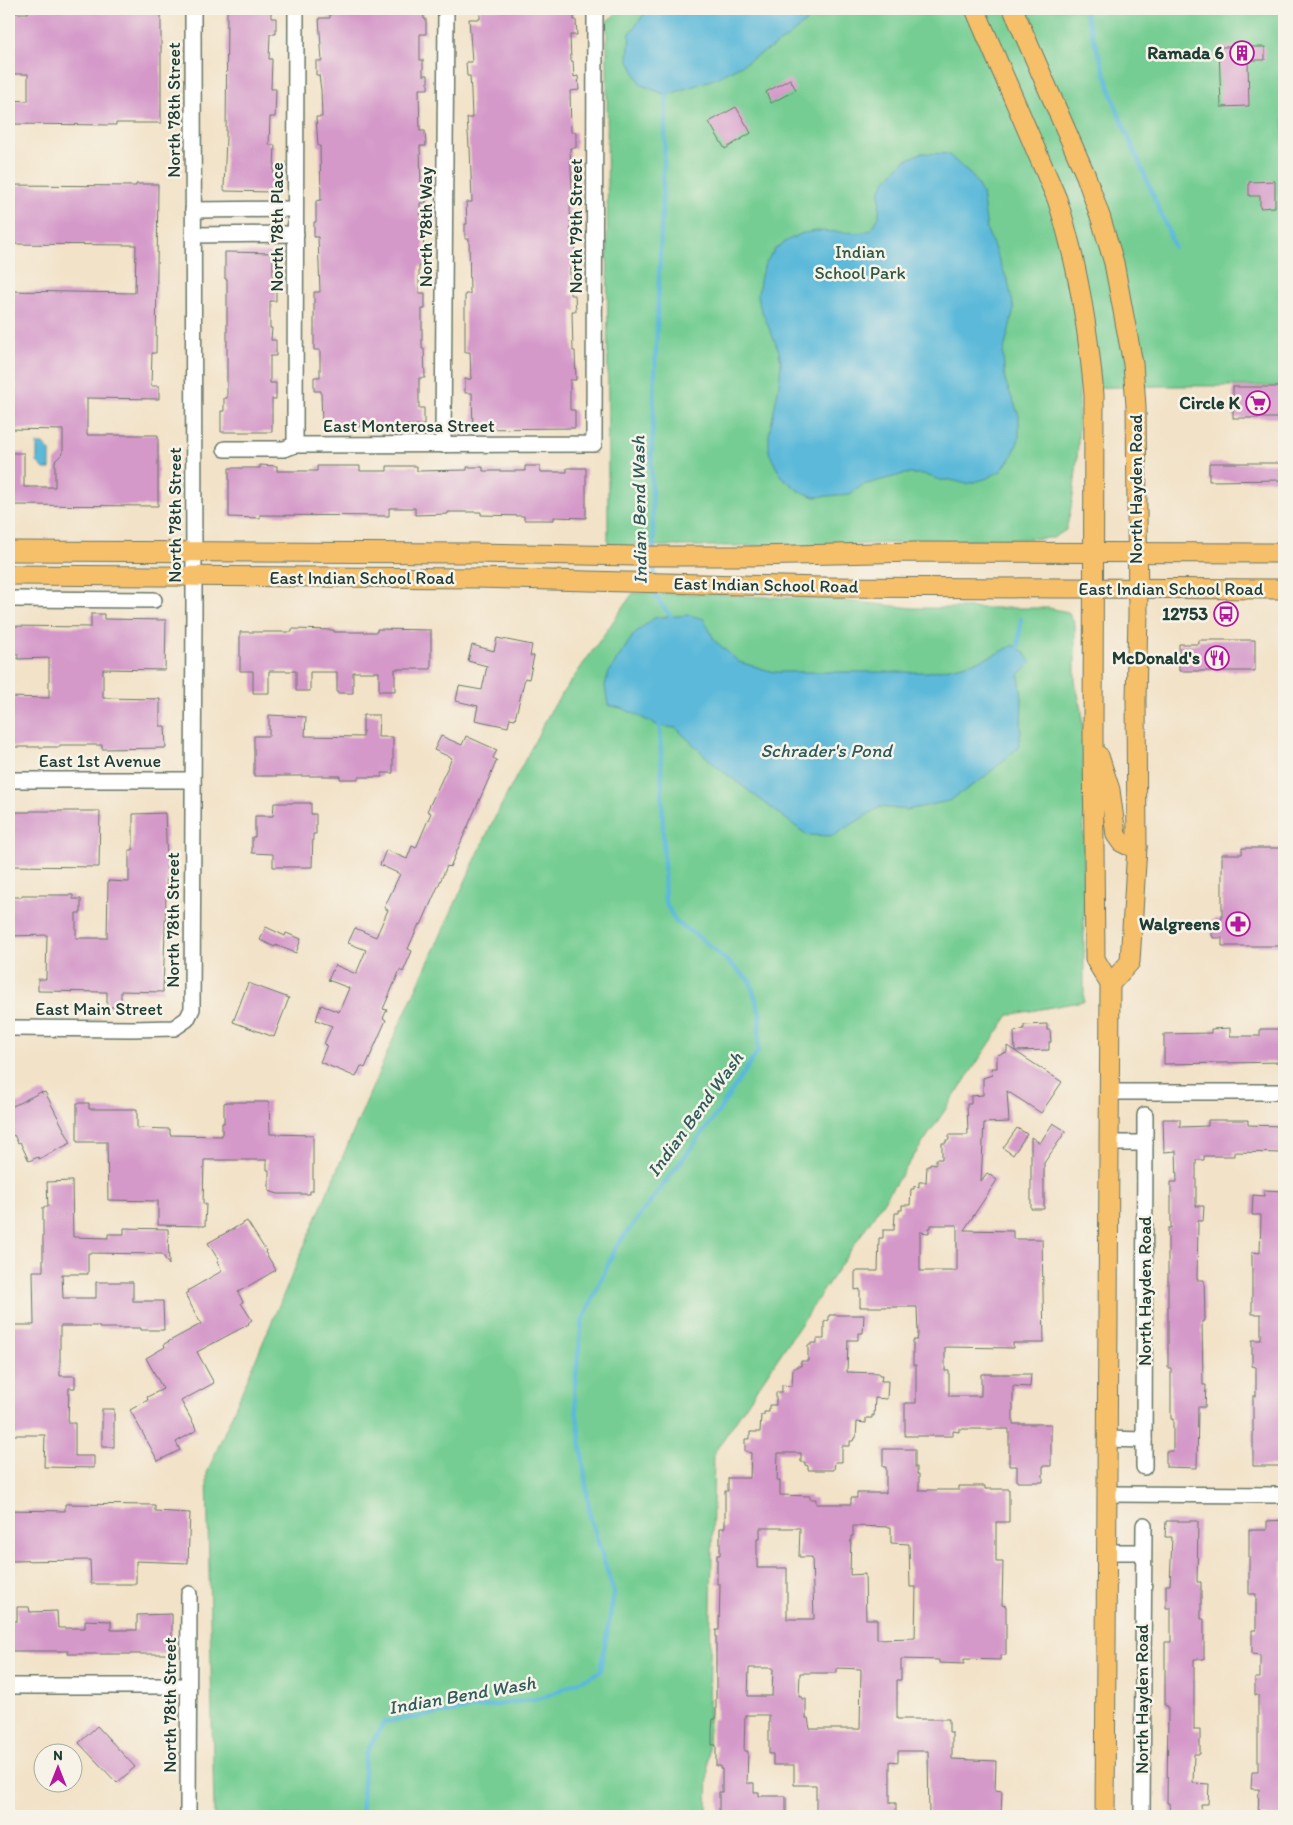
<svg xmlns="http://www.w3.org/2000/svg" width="1293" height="1825" font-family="Itim,sans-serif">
<rect width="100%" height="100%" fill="#f7f3e8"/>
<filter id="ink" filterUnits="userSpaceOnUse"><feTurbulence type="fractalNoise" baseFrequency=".02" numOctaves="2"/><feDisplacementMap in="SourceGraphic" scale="10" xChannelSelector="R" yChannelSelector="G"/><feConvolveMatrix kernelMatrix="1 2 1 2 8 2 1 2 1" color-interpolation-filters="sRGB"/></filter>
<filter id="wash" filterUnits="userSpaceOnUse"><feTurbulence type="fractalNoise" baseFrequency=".0096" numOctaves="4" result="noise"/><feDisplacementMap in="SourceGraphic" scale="20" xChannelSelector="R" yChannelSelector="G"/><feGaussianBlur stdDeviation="1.12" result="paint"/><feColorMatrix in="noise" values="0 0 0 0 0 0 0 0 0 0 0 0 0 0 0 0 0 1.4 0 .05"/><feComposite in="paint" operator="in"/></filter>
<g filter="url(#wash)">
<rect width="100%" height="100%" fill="#f2e2c7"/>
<g fill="#74cd93" stroke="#4a8564">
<path d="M622,9H1284V386H1160L1079,388C1079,436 1078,484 1066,530L1053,538L809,546H608L607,21Z"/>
<polygon points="633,593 702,594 837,600 913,608 1049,608 1068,612 1075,624 1075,681 1082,712 1084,808 1084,1001 1009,1015 714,1453 707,1816 214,1816 207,1473 394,1037 491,825 551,710"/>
</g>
<g fill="#5bb9d9" stroke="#3d7b86">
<polygon points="648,9 821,9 786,39 747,62 717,78 667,95 641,85 628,59 630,33"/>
<polygon points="921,153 948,154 973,177 982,193 987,230 1008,282 1014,309 1003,354 1005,381 1019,415 1019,439 1013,454 1001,471 985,479 966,484 951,480 940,480 923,474 904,474 863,485 850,494 815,497 799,491 783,478 776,467 769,452 769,435 779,386 781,364 779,351 760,307 758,294 761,276 765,264 775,249 788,240 803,233 816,231 860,233 871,230 879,217 880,190 886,180 904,161"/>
<polygon points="37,444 43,444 50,451 50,469 44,469 37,462"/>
<path d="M689,615L704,619L715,641L739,662L774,672H928C957,667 988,661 1013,645L1024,652L1031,663L1019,675L1022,698L1021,731L1018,748L982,779L949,801L907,810L880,807L833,836L807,835L716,766L676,728L659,726L624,709L608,705L605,686L608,674L634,634L654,618Z"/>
</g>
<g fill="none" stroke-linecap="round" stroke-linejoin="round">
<g stroke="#5bb9d9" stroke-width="4.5">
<polyline points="1084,9 1117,110 1168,230 1174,247"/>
<polyline points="654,551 651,468 667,89"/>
<polyline points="654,561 655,578"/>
<polyline points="655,586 656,597 671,617 671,620"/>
<polyline points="1018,648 1021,619"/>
<polyline points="361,1816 365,1755 384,1722 542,1698 600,1672 614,1593 590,1516 574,1392 582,1322 616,1247 716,1115 758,1051 760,1014 750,981 703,940 676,922 665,902 660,723"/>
</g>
</g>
<g id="blocks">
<g fill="#d498c9" fill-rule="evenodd">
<polygon points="28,9 161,9 161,123 116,123 116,125 9,124 9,100 28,101 28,74 9,74 9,13 28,13"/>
<polygon points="227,9 271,9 271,18 276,18 276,34 270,34 269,59 272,59 271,89 276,89 275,117 270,117 269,145 275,145 273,192 225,191 224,189 226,137"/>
<polygon points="330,9 423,9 424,19 426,19 426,34 420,34 420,60 423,60 423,75 428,75 428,89 419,89 420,131 425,131 426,146 420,146 421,186 426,186 426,203 420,203 421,236 423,236 425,265 419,266 419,293 425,293 425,309 422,309 422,349 424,349 425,378 419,378 419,408 424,408 424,425 322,427 321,391 314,391 314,377 320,377 320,350 314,350 314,292 320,292 318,237 314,237 314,222 316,222 316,201 321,200 320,146 318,146 316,117 322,117 321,90 319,75 316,75 316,61 322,61 319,18 330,18"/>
<polygon points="480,9 574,9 574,20 576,20 577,35 570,35 571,61 573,61 574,77 578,76 579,90 570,91 571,132 576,132 576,148 570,148 572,188 576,187 577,204 570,204 571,238 574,238 576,268 570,268 570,295 575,295 576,311 572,311 573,351 575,351 576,380 570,380 570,410 575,410 575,428 473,429 472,393 465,393 465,379 471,379 470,352 465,352 465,294 470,294 469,239 465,239 465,224 467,224 466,202 472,202 470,147 469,147 467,118 472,118 471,91 470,76 467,76 466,62 472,62 469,19 480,19"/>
<polygon points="1219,47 1265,47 1265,60 1248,60 1249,106 1221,107"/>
<polygon points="790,79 796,90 771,103 766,92"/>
<polygon points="736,107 751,133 725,149 709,122"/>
<polygon points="1275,181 1275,207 1260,208 1260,196 1249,196 1249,182"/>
<polygon points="136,184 158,184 156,353 152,353 151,386 159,386 159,399 87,398 87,435 158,435 158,506 9,505 9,453 24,453 24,487 55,487 55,461 63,453 63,430 9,429 9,291 135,293 136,245 9,244 9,185 136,186"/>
<polygon points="225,252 273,253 273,284 276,284 276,301 270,301 270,328 272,328 271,340 276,340 276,356 270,356 270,383 276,383 276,399 272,399 272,432 221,432 221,411 224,411 224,398 227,398 227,279 225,279"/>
<rect x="1233" y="387" width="51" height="31"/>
<polygon points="1209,463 1284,463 1284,480 1209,481"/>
<polygon points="260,465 277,466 277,471 317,471 317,466 360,466 360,471 387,471 387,466 417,466 417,471 467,470 467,467 483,467 483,471 525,471 525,466 540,466 540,472 567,472 567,468 586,468 586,518 554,517 554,520 524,520 524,516 481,515 481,512 448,512 448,514 415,515 415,508 389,508 389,516 260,515 260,518 229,517 229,468 260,468"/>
<polygon points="91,614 104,614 104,619 166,620 165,670 103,669 103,698 160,699 160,726 165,726 166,748 102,749 102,745 60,745 60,747 9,747 9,697 49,698 49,658 18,659 18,654 9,654 9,626 91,627"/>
<polygon points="292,629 334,630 334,632 377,632 377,629 431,630 431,669 395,669 395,691 379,691 379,672 353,672 353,693 337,693 337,672 310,672 310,691 296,691 296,671 269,671 269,693 253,693 253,671 240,671 240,632 292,632"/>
<polygon points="497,638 532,645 530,656 534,656 529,679 525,678 515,719 510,718 508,727 475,720 478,706 456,701 459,686 482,690 487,666 468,661 472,645 494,651"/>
<polygon points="1199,640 1255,640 1255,671 1179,671 1179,644 1199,644"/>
<polygon points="269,715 306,717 305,736 363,737 363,715 379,715 378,737 393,737 393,773 382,773 382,777 358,777 358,779 340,779 340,776 254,776 254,736 269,736"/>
<polygon points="441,736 462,745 466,736 497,750 493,758 497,760 450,867 447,866 421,925 419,924 408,949 412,951 403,972 400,970 383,1009 387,1010 383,1018 386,1020 365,1068 361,1066 356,1077 320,1062 327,1045 324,1044 332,1026 316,1020 321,1005 339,1012 349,988 328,980 335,965 356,974 366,950 348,943 355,928 376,937 388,910 384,908 400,874 380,865 386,850 407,859 412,846 416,848 431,813 427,811 452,758 434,750"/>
<polygon points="274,803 311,803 311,814 316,814 316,834 313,834 312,867 273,867 273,854 252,853 252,837 255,837 255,816 273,816"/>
<polygon points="30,811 100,811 99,867 9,866 9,812 30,812"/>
<polygon points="165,813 167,864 163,992 121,991 121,1007 107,1007 107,992 38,991 38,979 46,979 47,935 9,936 9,897 22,897 22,895 73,895 73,899 81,899 81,913 76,913 76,938 107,938 108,881 129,882 129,850 133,850 133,814"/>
<polygon points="1242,848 1284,848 1284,946 1222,946 1222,938 1213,938 1213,936 1212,936 1212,921 1213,919 1222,919 1222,854 1242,854"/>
<polygon points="266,927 285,936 286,933 301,939 296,953 276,945 275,947 260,940"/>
<polygon points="248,983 289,998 274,1037 233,1022"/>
<polygon points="1047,1024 1047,1030 1050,1030 1051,1042 1049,1042 1049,1050 1015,1051 1014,1032 1024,1029 1024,1025"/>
<polygon points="1230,1028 1230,1036 1260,1036 1260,1029 1280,1029 1280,1036 1284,1036 1284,1062 1164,1064 1164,1034 1211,1033 1211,1029"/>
<path d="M1007,1046L1062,1082L1041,1113L1007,1091L1009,1122L984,1123L981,1181L987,1173L997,1180L964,1230L1013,1231V1239H1042L1044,1343H1013V1348L945,1347V1371H949V1396H981V1374H1031L1030,1387L1013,1386V1424H1051V1466H1043V1482H1017V1466H1009V1429H959V1432L953,1431V1436H905V1403H916V1365H913V1340H917L918,1334L917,1307H860V1289L855,1290V1271H878L879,1238H883V1230H894L895,1213H899V1210H902V1205H910L911,1189H914V1186L919,1187V1182H926L927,1166H930V1163L936,1164V1159H942V1143H946V1140H949V1135H968L967,1104H971V1096L983,1095V1078L992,1075L991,1068H997V1055L1007,1052ZM931,1225H957V1271H920V1232L929,1233V1228H931Z"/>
<polygon points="41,1092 42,1093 45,1092 71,1143 39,1159 38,1157 29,1161 20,1142 18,1143 14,1135 9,1138 9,1108"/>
<polygon points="227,1102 269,1102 270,1134 313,1135 313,1191 310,1191 310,1194 278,1194 269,1191 269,1170 267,1170 267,1160 204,1160 203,1204 206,1204 205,1226 158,1225 158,1201 108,1200 107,1142 77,1142 77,1103 89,1103 89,1109 137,1109 137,1128 170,1129 170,1135 222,1136 222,1123 224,1123 224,1103"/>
<polygon points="1163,1119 1180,1119 1180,1127 1208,1126 1208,1120 1248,1120 1248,1125 1284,1126 1284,1153 1234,1152 1234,1156 1204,1156 1204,1160 1196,1160 1196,1206 1204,1206 1203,1221 1198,1221 1197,1280 1204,1280 1205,1321 1202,1321 1203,1385 1206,1385 1205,1407 1198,1407 1197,1468 1166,1467 1166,1451 1173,1451 1173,1419 1171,1419 1171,1368 1168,1368 1168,1228 1171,1228 1171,1182 1177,1182 1176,1151 1164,1152"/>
<polygon points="1053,1123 1066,1131 1044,1163 1044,1209 1031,1209 1031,1137 1040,1143"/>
<polygon points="1017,1128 1027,1134 1013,1155 1003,1148"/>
<polygon points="72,1181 73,1237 108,1238 108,1234 124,1234 124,1228 168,1229 169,1265 162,1254 88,1253 88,1274 62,1274 63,1298 96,1298 96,1282 133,1282 133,1301 163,1301 164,1330 141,1330 141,1328 99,1328 99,1326 60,1326 60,1376 75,1376 75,1388 69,1388 68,1423 75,1423 75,1456 94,1456 94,1468 44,1467 45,1435 9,1435 9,1407 12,1407 13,1370 9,1370 9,1325 34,1325 33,1271 43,1271 43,1207 48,1207 47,1182"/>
<polygon points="1264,1190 1284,1191 1284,1466 1253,1466 1253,1396 1256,1396 1256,1367 1252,1366 1252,1340 1261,1340 1261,1314 1252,1314 1252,1252 1260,1253 1261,1215 1252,1215 1253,1195 1264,1196"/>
<polygon points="247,1221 266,1251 265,1252 276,1270 238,1292 243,1302 241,1303 252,1320 248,1323 249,1324 197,1352 214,1383 181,1401 197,1430 176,1442 180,1450 158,1461 130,1410 148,1400 147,1397 163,1389 146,1358 165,1347 164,1344 201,1324 185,1294 188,1292 187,1291 222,1271 217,1262 219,1261 208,1243"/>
<path d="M829,1315H864L863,1333H858V1340H848L847,1372L879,1373V1375H882L881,1381H888L887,1399L875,1398L874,1416L872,1415V1418H866V1423L857,1422L856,1438H854L853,1441H850V1446H842V1462H835L834,1470H808V1466L805,1465V1462H801V1453H778L777,1481H780V1495L810,1496V1499H816V1504H851V1498H857V1493H886V1467H883V1449H915V1467H917V1474H919V1490H959V1486H985V1489H1009V1522H996V1562H1003L1002,1605L1006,1606V1655H1001V1660L964,1659V1664L939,1663V1660L901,1659V1680H897V1719H949V1732H952V1759L996,1761L995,1790L1002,1791L1001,1816H929L928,1751H898V1762L890,1761V1803H896V1816H816V1785H794V1765H773V1754H769V1715H745L744,1751H748L747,1783H754V1792H759V1796H786V1816H719V1792H722V1769H720V1766H716V1745H712V1729L713,1719H716V1630H719L720,1584H717V1555H720V1528H724L725,1526V1491H728V1478H750L751,1453L745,1451V1439H750V1432H760L761,1415H764V1412H769V1405H776V1392H782V1385L792,1386L793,1368H796V1366H801V1361H808V1345H811V1343H817V1339H824V1322L829,1320ZM853,1526L891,1527V1543L909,1544L910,1587H916L915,1638L877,1639V1619H866L865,1574L850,1575L851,1536H853ZM760,1528H800L799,1557H812L814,1619H787V1568H757V1539H760ZM749,1668H773L772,1696H748ZM837,1668L861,1669L860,1729H810L808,1718H806V1699H802V1697H799L800,1673H837Z"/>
<rect x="102" y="1409" width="12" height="38"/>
<polygon points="65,1504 155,1505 155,1511 190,1513 188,1563 136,1561 136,1584 91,1584 90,1560 9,1561 9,1510 65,1511"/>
<polygon points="1284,1520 1284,1561 1282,1562 1282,1591 1284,1591 1284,1816 1258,1816 1259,1789 1251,1789 1252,1772 1258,1772 1258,1695 1255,1695 1255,1678 1260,1678 1260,1655 1252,1654 1252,1630 1256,1630 1256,1594 1249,1594 1249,1530 1267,1530 1267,1521"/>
<polygon points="1166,1521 1198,1521 1197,1582 1201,1582 1201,1619 1204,1619 1204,1659 1194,1659 1194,1730 1200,1730 1200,1754 1194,1754 1193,1783 1209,1784 1208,1804 1201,1804 1202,1816 1171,1816 1170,1803 1167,1803 1168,1706 1165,1706 1165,1642 1171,1642 1171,1608 1166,1608 1166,1585 1170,1585 1172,1537 1165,1537"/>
<polygon points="17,1607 29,1607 30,1612 57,1611 58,1628 85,1628 85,1620 111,1621 111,1630 137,1630 137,1615 172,1614 172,1654 68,1654 68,1651 9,1651 9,1621 17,1621"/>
<polygon points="97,1726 135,1767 117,1783 79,1743"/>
</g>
</g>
</g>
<g filter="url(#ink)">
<use href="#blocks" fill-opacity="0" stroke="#697767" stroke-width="1"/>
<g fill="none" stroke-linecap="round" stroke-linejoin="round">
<g stroke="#697767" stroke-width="18">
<g id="minor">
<polyline points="193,210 295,209"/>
<polyline points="193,235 296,234"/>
<polyline points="295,445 296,9"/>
<polyline points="443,445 446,9"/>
<polyline points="225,449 284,449 295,445 594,444 595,9"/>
<polyline points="9,599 154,600"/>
<polyline points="9,780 192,780"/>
<polyline points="9,1028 132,1029 174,1028 187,1019 192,1009 194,606 193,9"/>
<polyline points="1108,1092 1284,1092"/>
<polyline points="1108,1143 1145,1143"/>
<polyline points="1106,1439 1144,1440"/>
<polyline points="1144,1467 1145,1115"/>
<polyline points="1107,1494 1284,1495"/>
<polyline points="1106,1552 1143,1552"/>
<polyline points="9,1686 188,1686"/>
<polyline points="188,1816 189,1594"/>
<polyline points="1142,1816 1144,1525"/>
</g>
</g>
<g stroke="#697767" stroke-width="21">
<g id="major">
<path d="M975,9L1057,199C1078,263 1088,328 1094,395L1093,735L1095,959L1110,984L1105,1816"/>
<polyline points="1013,9 1086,176 1101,219 1114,263 1133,364 1136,406 1138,614 1136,700 1137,847 1130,962 1110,984"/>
<polyline points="9,551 474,553 634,556 753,556 913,552 1284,553"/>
<polyline points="9,575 475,578 821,587 1284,589"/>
<polyline points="1099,756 1110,790 1116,835 1121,842 1127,845 1137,847"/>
</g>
</g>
<use href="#minor" stroke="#fff" stroke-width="15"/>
<use href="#major" stroke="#f6c06b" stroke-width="19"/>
</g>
</g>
<defs>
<g id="building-ring" transform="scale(1.25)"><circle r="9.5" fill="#f7f3e8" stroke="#b5179e" stroke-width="1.5"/><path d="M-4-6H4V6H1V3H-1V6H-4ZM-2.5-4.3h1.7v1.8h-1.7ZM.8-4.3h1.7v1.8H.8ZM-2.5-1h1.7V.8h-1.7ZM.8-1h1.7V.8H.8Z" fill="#b5179e"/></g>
<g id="supermarket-ring" transform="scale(1.25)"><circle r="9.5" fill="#f7f3e8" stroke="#b5179e" stroke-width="1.5"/><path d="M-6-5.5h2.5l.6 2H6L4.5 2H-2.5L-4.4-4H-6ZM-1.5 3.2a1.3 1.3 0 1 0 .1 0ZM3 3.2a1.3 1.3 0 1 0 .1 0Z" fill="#b5179e"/></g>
<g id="bus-ring" transform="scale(1.25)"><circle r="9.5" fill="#f7f3e8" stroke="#b5179e" stroke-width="1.5"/><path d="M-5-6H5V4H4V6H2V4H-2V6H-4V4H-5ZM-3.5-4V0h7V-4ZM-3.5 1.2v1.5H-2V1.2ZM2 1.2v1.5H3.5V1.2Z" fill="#b5179e"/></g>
<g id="restaurant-ring" transform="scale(1.25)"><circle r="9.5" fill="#f7f3e8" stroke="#b5179e" stroke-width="1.5"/><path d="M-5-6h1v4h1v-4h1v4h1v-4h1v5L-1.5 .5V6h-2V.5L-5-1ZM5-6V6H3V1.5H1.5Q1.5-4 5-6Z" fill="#b5179e"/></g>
<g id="pharmacy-ring" transform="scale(1.25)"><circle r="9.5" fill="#f7f3e8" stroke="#b5179e" stroke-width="1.5"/><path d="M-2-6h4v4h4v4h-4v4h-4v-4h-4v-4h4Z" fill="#b5179e"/></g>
</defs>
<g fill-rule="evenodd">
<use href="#building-ring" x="1242" y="53"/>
<use href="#supermarket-ring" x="1258" y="403"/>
<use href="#bus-ring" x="1226" y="614"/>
<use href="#restaurant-ring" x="1217" y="658"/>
<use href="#pharmacy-ring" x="1238" y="924"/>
</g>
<g text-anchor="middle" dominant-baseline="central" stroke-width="5" stroke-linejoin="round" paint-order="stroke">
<g font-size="18" font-weight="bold" fill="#1f3d34" stroke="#f7f3e8" text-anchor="end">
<text x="1224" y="53">Ramada 6</text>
<text x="1240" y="403">Circle K</text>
<text x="1208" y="614">12753</text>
<text x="1200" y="658">McDonald's</text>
<text x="1220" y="924">Walgreens</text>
</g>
<g font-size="18" fill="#1f3d34" stroke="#f7f3e8">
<text transform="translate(174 110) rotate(-90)">North 78th Street</text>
<text transform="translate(576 226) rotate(-90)">North 79th Street</text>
<text transform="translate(277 227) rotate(-90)">North 78th Place</text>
<text transform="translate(426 227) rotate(-90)">North 78th Way</text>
<text x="409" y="426">East Monterosa Street</text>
<text transform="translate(1136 489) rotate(-90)">North Hayden Road</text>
<text transform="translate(175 515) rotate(-90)">North 78th Street</text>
<text x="362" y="578">East Indian School Road</text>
<text transform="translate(766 585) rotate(1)">East Indian School Road</text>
<text x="1171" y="589">East Indian School Road</text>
<text x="100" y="761">East 1st Avenue</text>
<text transform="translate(173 920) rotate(-90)">North 78th Street</text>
<text x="99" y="1009">East Main Street</text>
<text transform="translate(1145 1291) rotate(-90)">North Hayden Road</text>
<text transform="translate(1142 1699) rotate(-90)">North Hayden Road</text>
<text transform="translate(170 1705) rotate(-90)">North 78th Street</text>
</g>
<g font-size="18" fill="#305a47" stroke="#f7f3e8">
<text x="860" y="252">Indian<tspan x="860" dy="21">School Park</tspan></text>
</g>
<g font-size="19" font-style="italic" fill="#2e5c5d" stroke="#f7f3e8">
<text transform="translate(639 510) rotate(-91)">Indian Bend Wash</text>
<text x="826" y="750">Schrader's Pond</text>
<text transform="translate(695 1114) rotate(-54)">Indian Bend Wash</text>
<text transform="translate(462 1695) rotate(-10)">Indian Bend Wash</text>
</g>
</g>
<rect width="1293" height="1825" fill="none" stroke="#f7f3e8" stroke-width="30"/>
<g transform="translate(58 1768)"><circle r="24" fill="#f7f3e8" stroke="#a1aaa0"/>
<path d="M0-4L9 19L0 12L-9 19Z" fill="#b5179e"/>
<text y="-8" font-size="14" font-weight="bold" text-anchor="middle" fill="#1f3d34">N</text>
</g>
</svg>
